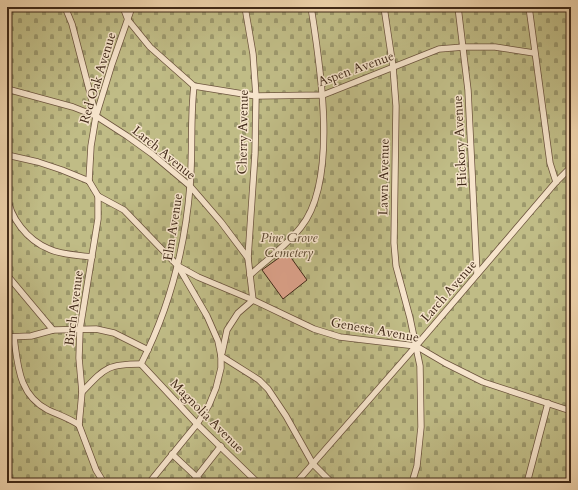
<svg xmlns="http://www.w3.org/2000/svg" width="578" height="490" font-family="Cardo,serif">
<defs>
<pattern id="cemetery-stones" width="16" height="16" patternUnits="userSpaceOnUse"><rect width="16" height="16" fill="#c0bc86"/><path d="M2 7V4a2 2 0 0 1 4 0v3zM10 15v-3a2 2 0 0 1 4 0v3z" fill="#9d996d"/></pattern>
</defs>
<rect width="100%" height="100%" fill="#f1d6af"/>
<filter id="stains"><feTurbulence type="fractalNoise" baseFrequency=".005" numOctaves="4"/><feColorMatrix values="0 0 0 0 .2 0 0 0 0 .09 0 0 0 0 .02 0 0 0 .5 -.17"/></filter>
<radialGradient id="worn" r=".72"><stop offset=".6" stop-color="#630" stop-opacity="0"/><stop offset="1" stop-color="#630" stop-opacity=".3"/></radialGradient>
<rect fill="url(#cemetery-stones)" stroke="#80724f" x="7" y="7" width="564" height="476"/>
<polygon fill="#dea38c" stroke="#402918" points="287,252 307,280 283,299 262,270"/>
<g fill="none" stroke-linecap="round" stroke-linejoin="round">
<g stroke="#6c543e" stroke-width="7">
<g id="service">
<polyline points="65,7 72,24 96,116"/>
<polyline points="123,7 128,20 150,47 194,86 256,96 323,95 439,49 464,47 495,47 534,53"/>
<polyline points="245,7 253,54 256,96 255,154 248,258 253,300"/>
<polyline points="384,7 393,67 396,106 394,243 396,266 410,318 420,366 421,427 417,466 412,483"/>
<polyline points="458,7 468,90 477,274"/>
<polyline points="529,7 550,163 556,182"/>
<polyline points="7,89 73,107 96,116 127,136 152,154 190,186 221,222 248,258"/>
<polyline points="7,155 38,162 62,170 89,181"/>
<polyline points="89,181 98,196 98,219 80,329 79,358 82,392 79,425 96,470 104,483"/>
<polyline points="89,181 91,146 96,116 112,64 132,7"/>
<path d="M7,195C10,218 27,240 49,249C61,255 78,255 92,257"/>
<polyline points="98,196 124,210 178,266 207,316 218,341 221,356 221,368 216,388 209,405 197,424 149,483"/>
<polyline points="178,266 198,277 253,300 314,329 340,337 416,346 445,363 483,382 571,411"/>
<polyline points="7,275 53,330"/>
<path d="M250,275C267,260 287,245 301,227C339,180 320,64 311,7"/>
<polyline points="7,337 31,336 53,330 96,329 114,333 148,350"/>
<path d="M14,338C18,367 19,395 48,410C59,415 69,418 79,425"/>
<polyline points="222,353 227,330 238,313 253,300"/>
<polyline points="221,356 259,380 268,389 286,416 313,464 332,483"/>
<path d="M141,364C169,309 185,248 190,186C193,153 190,119 194,86"/>
<polyline points="141,364 197,424 258,483"/>
<path d="M82,392C105,368 107,364 141,364"/>
<polyline points="172,454 203,483"/>
<polyline points="192,483 221,446"/>
<polyline points="296,483 416,346 556,182 571,167"/>
<polyline points="527,483 548,403"/>
</g>
</g>
<use href="#service" stroke="#f6e4cb" stroke-width="5.5"/>
</g>
<g text-anchor="middle" dominant-baseline="central" stroke-width="3" stroke-linejoin="round" paint-order="stroke">
<g font-size="13" fill="#402918" stroke="#f6e4cb">
<text transform="translate(356 69) rotate(-20)">Aspen Avenue</text>
<text transform="translate(98 78) rotate(-73)">Red Oak Avenue</text>
<text transform="translate(243 132) rotate(-89)">Cherry Avenue</text>
<text transform="translate(460 141) rotate(-93)">Hickory Avenue</text>
<text transform="translate(164 153) rotate(39)">Larch Avenue</text>
<text transform="translate(384 177) rotate(-89)">Lawn Avenue</text>
<text transform="translate(173 227) rotate(-81)">Elm Avenue</text>
<text transform="translate(449 291) rotate(-49)">Larch Avenue</text>
<text transform="translate(74 308) rotate(-83)">Birch Avenue</text>
<text transform="translate(375 330) rotate(10)">Genesta Avenue</text>
<text transform="translate(207 416) rotate(45)">Magnolia Avenue</text>
</g>
<g font-size="13" font-style="italic" fill="#5a462e" stroke="#f6e4cb">
<text x="289" y="238">Pine Grove<tspan x="289" dy="15">Cemetery</tspan></text>
</g>
</g>
<rect width="578" height="490" fill="none" stroke="#f1d6af" stroke-width="24"/>
<rect x="8" y="8" width="562" height="474" fill="none" stroke="#402918" stroke-width="2"/>
<rect x="12" y="12" width="554" height="466" fill="none" stroke="#402918"/>
<rect width="100%" height="100%" filter="url(#stains)"/>
<rect width="100%" height="100%" fill="url(#worn)"/>
</svg>
